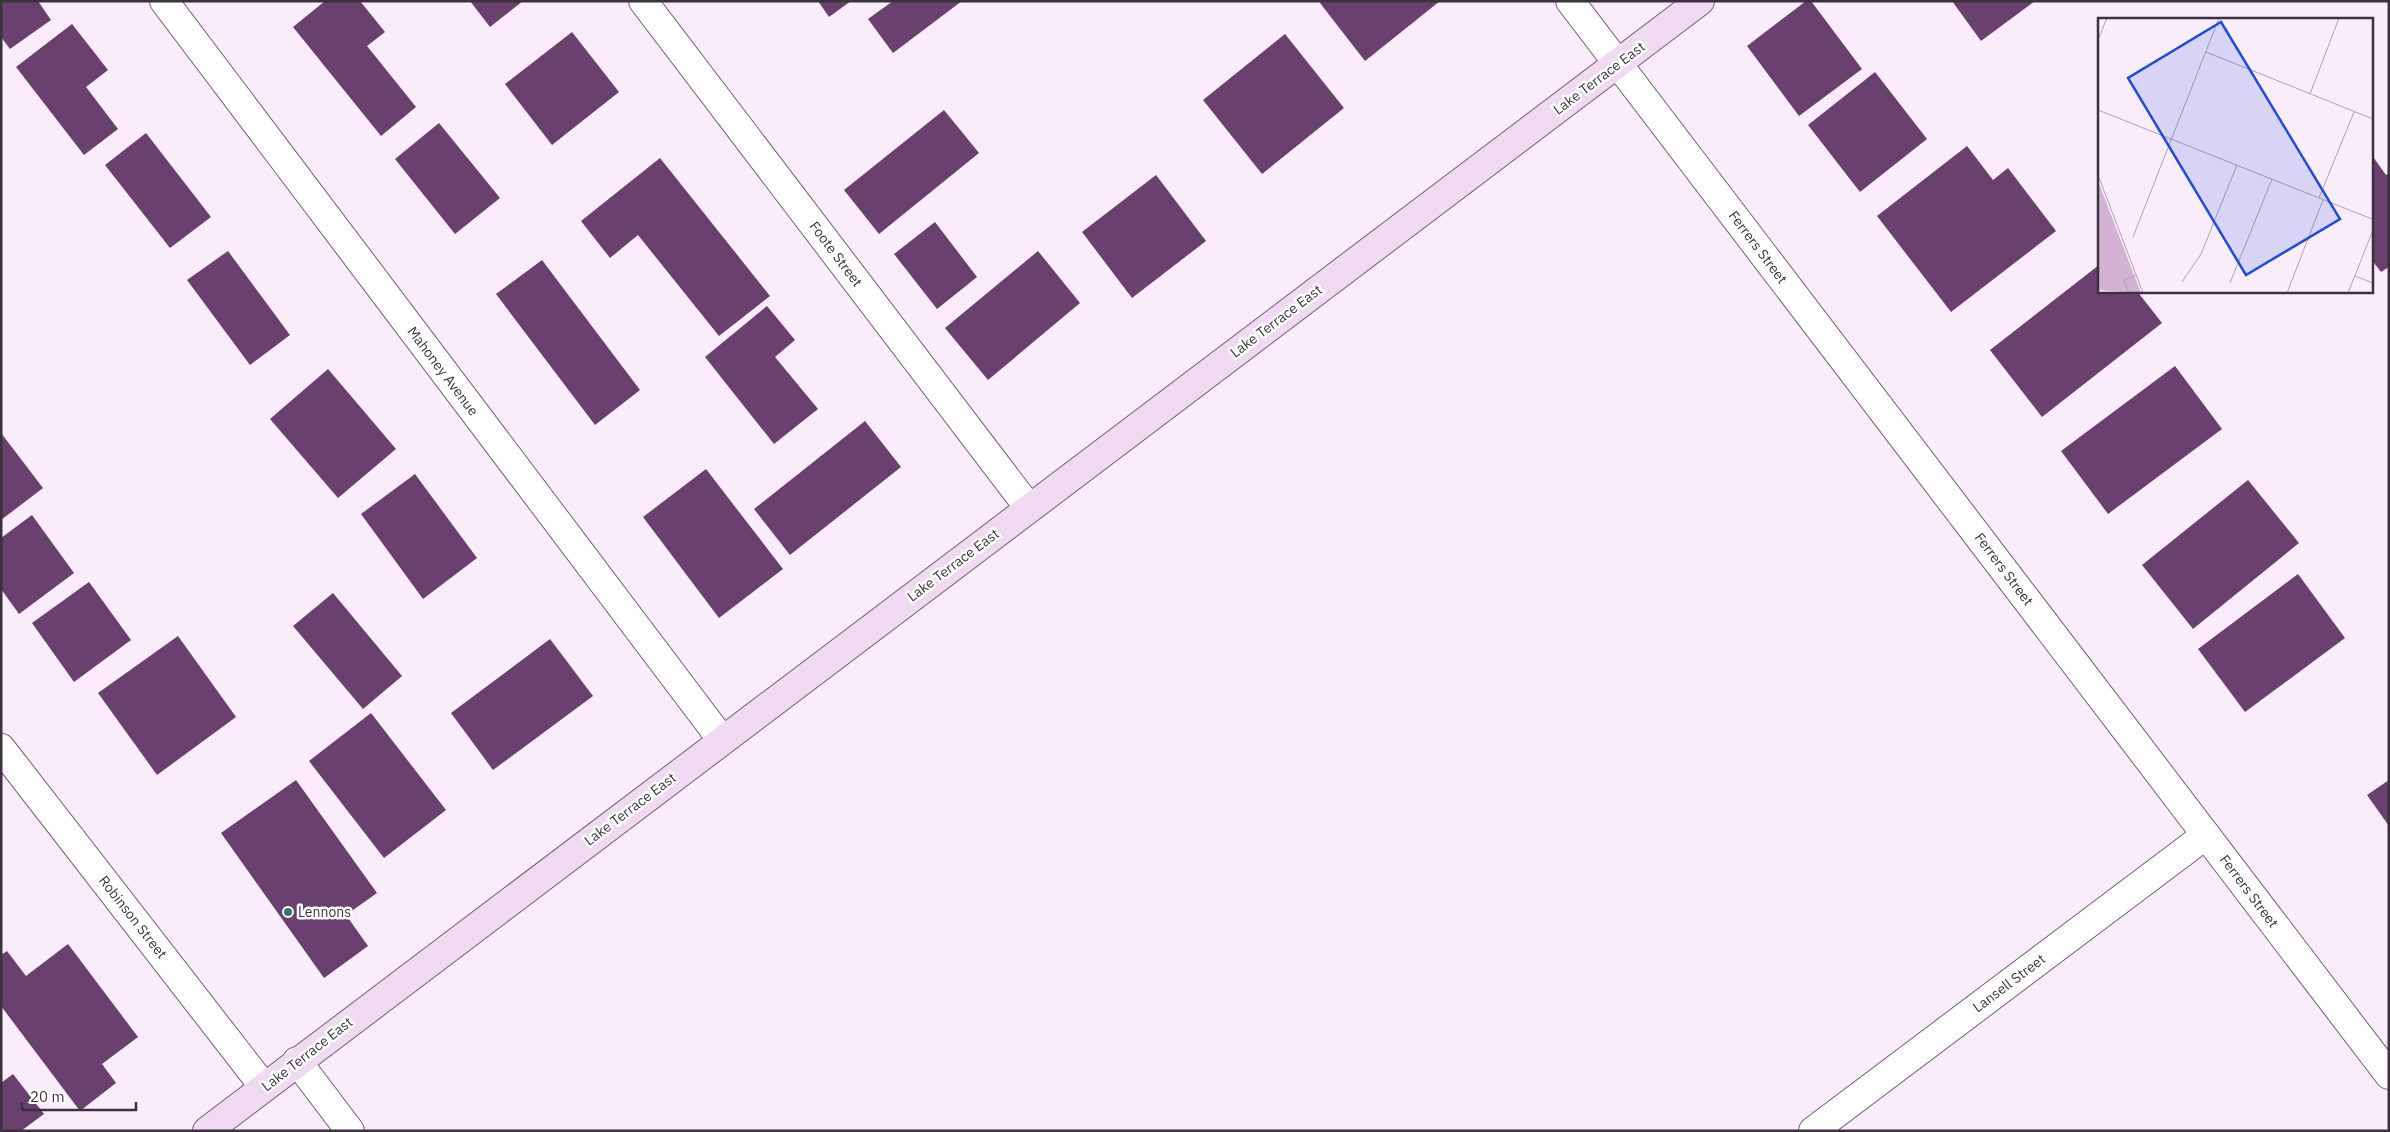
<svg xmlns="http://www.w3.org/2000/svg" width="2390" height="1132" font-family="'IBM Plex Sans',sans-serif">
<rect width="100%" height="100%" fill="#fbecfc"/>
<g fill="#6a406e">
<polygon points="1,1 38,1 51,20 10,49 1,37"/>
<polygon points="325,1 360,1 385,32 367,46 416,107 381,136 293,27"/>
<polygon points="470,1 523,1 490,27"/>
<polygon points="818,1 851,1 829,17"/>
<polygon points="893,1 962,1 893,53 868,19"/>
<polygon points="1322,1 1440,1 1365,61 1320,3"/>
<polygon points="1806,1 1811,1 1862,69 1799,116 1747,46"/>
<polygon points="1952,1 2035,1 1981,41"/>
<polygon points="72,24 108,70 86,87 118,129 84,155 16,67"/>
<polygon points="572,32 619,92 552,145 505,84"/>
<polygon points="1285,34 1344,108 1262,174 1203,100"/>
<polygon points="1875,72 1927,139 1860,192 1808,125"/>
<polygon points="944,110 979,153 879,234 844,190"/>
<polygon points="439,123 500,198 455,234 395,159"/>
<polygon points="146,133 211,217 170,248 105,165"/>
<polygon points="1967,146 1993,180 2008,168 2056,231 1951,312 1877,216"/>
<polygon points="2371,154 2386,175 2389,173 2389,267 2381,272 2371,259"/>
<polygon points="660,158 770,296 719,336 638,235 610,258 581,221"/>
<polygon points="1156,175 1206,241 1132,298 1082,232"/>
<polygon points="935,222 977,277 937,309 894,254"/>
<polygon points="228,251 290,335 250,365 187,280"/>
<polygon points="1038,251 1080,303 988,380 945,328"/>
<polygon points="542,260 640,390 595,425 496,294"/>
<polygon points="2099,265 2099,291 2137,291 2162,323 2042,417 1990,350"/>
<polygon points="767,306 795,340 775,357 818,409 774,444 705,357"/>
<polygon points="2175,366 2222,429 2108,514 2061,451"/>
<polygon points="328,369 396,449 338,498 270,419"/>
<polygon points="865,421 901,467 790,555 754,509"/>
<polygon points="1,433 43,488 1,520"/>
<polygon points="706,469 783,569 719,618 643,517"/>
<polygon points="415,474 477,558 423,599 361,514"/>
<polygon points="2248,480 2299,543 2193,629 2142,565"/>
<polygon points="32,515 74,573 19,614 1,589 1,538"/>
<polygon points="2298,574 2345,638 2245,712 2198,649"/>
<polygon points="89,582 131,640 74,682 32,623"/>
<polygon points="333,593 402,676 363,709 293,626"/>
<polygon points="178,636 236,717 157,775 98,693"/>
<polygon points="550,639 593,696 493,770 451,713"/>
<polygon points="371,713 446,810 384,858 309,761"/>
<polygon points="296,780 377,893 346,915 368,946 324,978 221,833"/>
<polygon points="2389,780 2389,826 2367,795"/>
<polygon points="68,944 138,1037 102,1064 116,1083 80,1111 1,1006 1,955 7,951 26,976"/>
<polygon points="13,1074 44,1114 21,1131 1,1131 1,1083"/>
</g>
<g fill="none" stroke-linecap="round" stroke-linejoin="round">
<g stroke="#745f76" stroke-width="30">
<g id="street">
<polyline points="164,1 722,740"/>
<polyline points="643,1 1029,508"/>
<polyline points="1570,1 2389,1075"/>
<polyline points="1,748 264,1087"/>
<polyline points="297,1061 350,1131"/>
<polyline points="1813,1131 2206,835"/>
</g>
</g>
<g stroke="#745f76" stroke-width="30">
<polyline id="secondary" points="207,1131 1700,1"/>
</g>
<use href="#street" stroke="#fff" stroke-width="28"/>
<use href="#secondary" stroke="#f0daf2" stroke-width="28"/>
</g>
<circle fill="#347463" stroke="#fff" stroke-width="2" cx="288" cy="912" r="5"/>
<g text-anchor="middle" dominant-baseline="central" stroke-width="5" stroke-linejoin="round" paint-order="stroke">
<g font-size="14" fill="#3c323d" stroke="#fff">
<text transform="translate(1599 78) rotate(-37)">Lake Terrace East</text>
<text transform="translate(1758 247) rotate(53)">Ferrers Street</text>
<text transform="translate(836 254) rotate(53)">Foote Street</text>
<text transform="translate(1276 321) rotate(-37)">Lake Terrace East</text>
<text transform="translate(443 371) rotate(53)">Mahoney Avenue</text>
<text transform="translate(953 565) rotate(-37)">Lake Terrace East</text>
<text transform="translate(2004 569) rotate(53)">Ferrers Street</text>
<text transform="translate(630 809) rotate(-37)">Lake Terrace East</text>
<text transform="translate(2249 891) rotate(53)">Ferrers Street</text>
<text transform="translate(133 917) rotate(52)">Robinson Street</text>
<text transform="translate(2009 983) rotate(-37)">Lansell Street</text>
<text transform="translate(307 1054) rotate(-38)">Lake Terrace East</text>
</g>
<g font-size="14" fill="#3c323d" stroke="#fff" text-anchor="start">
<text x="298" y="912">Lennons</text>
</g>
</g>
<g transform="translate(2098 18)">
<rect width="275" height="275" fill="#fbecfc"/>
<path d="M0,163L43,275L0,272Z" fill="#d2b3d4"/>
<path fill="none" stroke="#afa2b0" stroke-width="1" d="M0,22L9,0M108,34L275,101M212,76L241,0M0,92L274,201M0,157L45,275M221,180L256,94M35,219L121,0M257,258L275,265M84,264L103,236L139,147M132,265L174,161M31,275L26,262L39,257M189,275L225,182M250,275L275,212"/>
<path fill="#1d4ed8" fill-opacity="0.15" stroke="#1d4ed8" stroke-width="2.5" d="M123,4L242,201L148,257L30,60Z"/>
<rect width="275" height="275" fill="none" stroke="#3c323d" stroke-width="2.5"/>
</g>
<rect width="2390" height="1132" fill="none" stroke="#3c323d" stroke-width="5"/>
<path d="M22 1102v8h114v-8" fill="none" stroke="#3c323d" stroke-width="2.5"/>
<text x="30" y="1102" font-size="15" fill="#3c323d" stroke="#ffffff" stroke-width="4" paint-order="stroke">20 m</text>
</svg>
